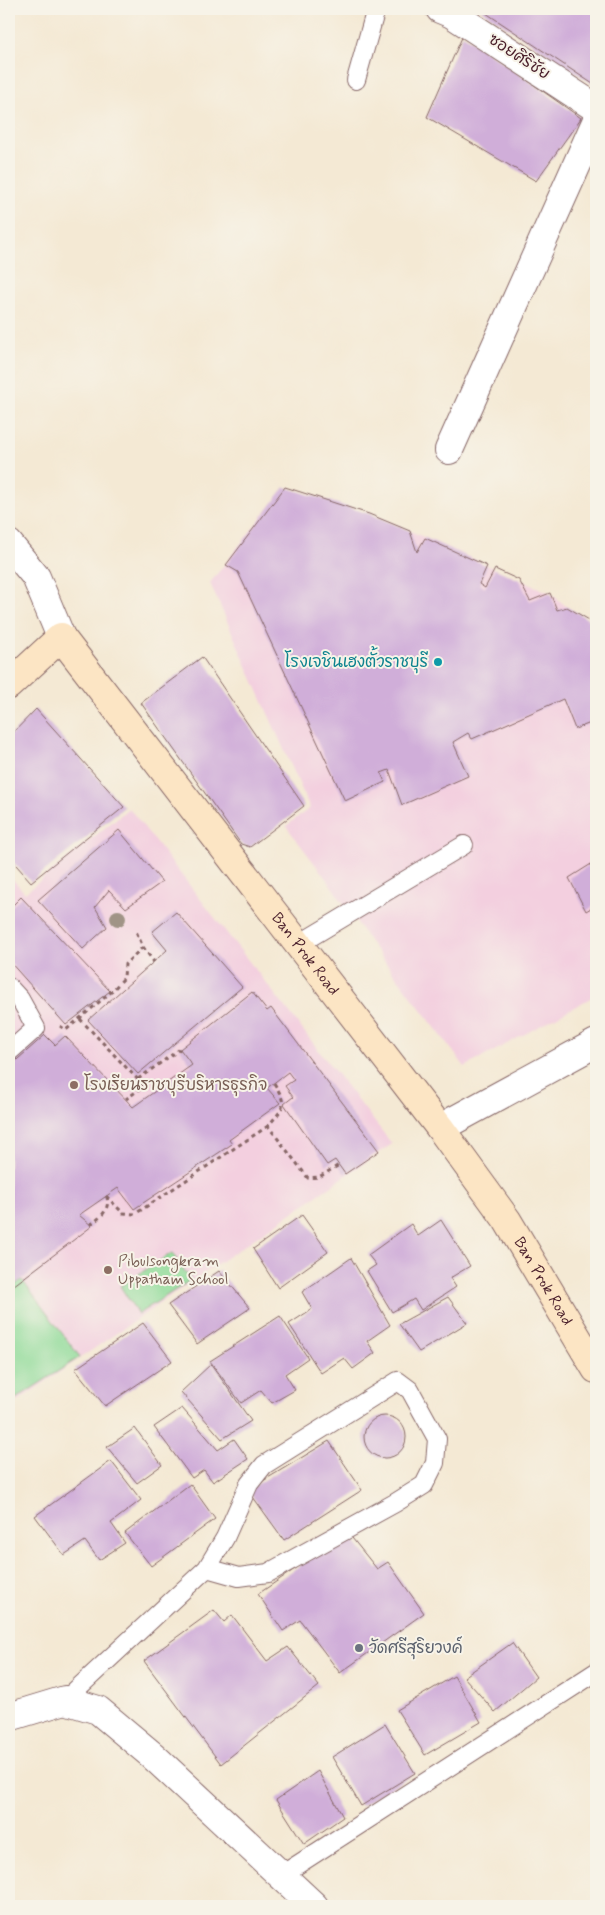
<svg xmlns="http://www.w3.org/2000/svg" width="605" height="1915" font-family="Mynerve,'Playpen Sans Thai',sans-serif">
<rect width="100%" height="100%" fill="#f7f3e8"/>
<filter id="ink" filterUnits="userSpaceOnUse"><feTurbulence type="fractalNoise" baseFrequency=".02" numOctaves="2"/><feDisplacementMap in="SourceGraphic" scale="10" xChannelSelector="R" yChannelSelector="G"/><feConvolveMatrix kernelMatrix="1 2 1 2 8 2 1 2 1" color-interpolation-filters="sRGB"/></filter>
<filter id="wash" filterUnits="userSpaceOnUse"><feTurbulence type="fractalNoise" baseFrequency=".0096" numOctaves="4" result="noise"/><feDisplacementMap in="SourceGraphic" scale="20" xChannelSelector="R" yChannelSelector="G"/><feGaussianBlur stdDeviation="1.12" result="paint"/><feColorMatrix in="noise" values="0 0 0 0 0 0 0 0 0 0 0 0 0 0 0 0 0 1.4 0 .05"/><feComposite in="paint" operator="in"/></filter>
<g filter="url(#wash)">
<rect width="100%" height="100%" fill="#f4e9d4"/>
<g fill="#f3cfdf">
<polygon points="285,487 369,514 410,531 550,593 567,607 596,624 596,995 465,1067 370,942 328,881 286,826 310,808 210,583"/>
<polygon points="129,808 392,1144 9,1407 9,875 25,893"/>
</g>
<g fill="#8dda97" stroke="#6c7c61">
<polygon points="172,1253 191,1280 138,1314 120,1286"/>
<polygon points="22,1280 80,1357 14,1400 9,1392 9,1289"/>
</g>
<g id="blocks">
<g fill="#d0aed9">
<polygon points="480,9 596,9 596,86"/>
<polygon points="463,35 581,118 536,181 427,117"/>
<polygon points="285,487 369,514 410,531 417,552 425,538 487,566 479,584 485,588 495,569 519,580 530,601 550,593 557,610 567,607 596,624 596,721 575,729 563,699 472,739 468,733 453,742 468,776 402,805 389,770 381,773 385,782 345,801 238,572 226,565"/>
<polygon points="202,657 304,806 250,847 241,844 141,703"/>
<polygon points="36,709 124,807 31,882 9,857 9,737"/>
<polygon points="119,830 162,882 126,908 109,890 95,907 107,927 83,949 38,900"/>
<polygon points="596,861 596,905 586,911 569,878"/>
<polygon points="21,897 110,991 66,1025 9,961 9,902 12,906"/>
<polygon points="176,912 242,987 138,1074 88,1020 167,950 152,932"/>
<polygon points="252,992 267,1011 271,1008 379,1151 345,1174 335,1160 327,1165 284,1104 293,1097 285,1086 294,1080 288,1072 267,1088 280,1103 229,1140 232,1144 134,1209 118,1188 79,1215 92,1226 9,1289 9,1067 45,1035 55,1045 65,1036 133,1107 192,1065 180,1049"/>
<polygon points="302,1215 328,1252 278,1288 253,1249"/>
<polygon points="441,1220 470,1266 450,1278 456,1287 421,1310 414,1299 392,1312 367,1271 376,1265 368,1255 411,1224 418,1236"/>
<polygon points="351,1258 390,1325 367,1341 375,1353 353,1369 344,1358 321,1373 289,1324 312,1309 302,1292"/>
<polygon points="219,1271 250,1308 197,1344 168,1305"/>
<polygon points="448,1297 467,1323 419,1352 399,1324"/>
<polygon points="280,1316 308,1358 285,1374 295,1390 272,1403 261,1390 241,1403 210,1361"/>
<polygon points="143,1323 172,1361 105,1406 75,1369"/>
<polygon points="211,1364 251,1421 222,1439 181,1392"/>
<polygon points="182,1408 218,1450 234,1439 248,1459 213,1482 204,1470 192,1478 154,1427"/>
<circle cx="385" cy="1437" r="21"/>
<polygon points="135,1428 162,1465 137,1483 107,1447"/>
<polygon points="329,1441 362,1490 284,1540 248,1490"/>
<polygon points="111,1461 141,1500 111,1523 125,1543 99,1560 85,1541 64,1555 35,1516"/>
<polygon points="190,1484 215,1519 151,1566 125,1533"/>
<polygon points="348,1533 377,1569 388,1562 424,1613 340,1673 300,1620 283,1631 258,1594"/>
<polygon points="214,1610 224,1622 232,1615 267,1661 288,1647 319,1686 221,1764 144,1661"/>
<polygon points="512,1643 536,1677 495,1712 464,1677"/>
<polygon points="454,1676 481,1722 425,1755 397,1710"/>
<polygon points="385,1724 415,1773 361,1806 332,1757"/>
<polygon points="318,1771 343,1817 304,1844 276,1800"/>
</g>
</g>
</g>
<g filter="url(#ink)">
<use href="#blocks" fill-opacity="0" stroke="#866666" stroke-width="1"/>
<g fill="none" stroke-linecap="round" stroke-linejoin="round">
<g stroke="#866666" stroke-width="20">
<g id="lane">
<polyline points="356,80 376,9"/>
<polyline points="299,944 464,845"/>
<polyline points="9,987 20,999 36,1028 9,1052"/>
<polyline points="65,1700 207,1568 225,1538 249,1484 264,1465 398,1381 410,1390 437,1439 435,1463 424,1485 395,1503 268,1573 239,1577 207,1568"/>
<polyline points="280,1876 596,1672"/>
</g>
</g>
<g stroke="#866666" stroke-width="30">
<g id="street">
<polyline points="440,9 452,14 596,108"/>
<polyline points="449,450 596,122"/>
<polyline points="9,544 36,577 61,637"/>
<polyline points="440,1128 596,1043"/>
<polyline points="9,1717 65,1700 98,1710 153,1756 314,1906"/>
</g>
</g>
<g stroke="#866666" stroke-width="30">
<g id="secondary">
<path id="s1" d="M9,685L61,637L440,1128L507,1220L596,1369"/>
</g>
</g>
<g stroke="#866666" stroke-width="3" stroke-dasharray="4 4" stroke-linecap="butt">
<polyline points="143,947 154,962"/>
<polyline points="80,1019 144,1086 126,1099"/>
<polyline points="60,1026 66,1030 111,992 124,978 125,964 143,947 135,929"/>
<polyline points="138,1079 180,1049"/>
<path d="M274,1083C288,1106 284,1107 268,1126L308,1178L319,1177L339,1165"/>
<polyline points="106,1196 123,1213 135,1214 268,1126"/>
<path d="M90,1225C101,1217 110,1210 107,1197"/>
</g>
<use href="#lane" stroke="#fff" stroke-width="18"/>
<use href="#street" stroke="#fff" stroke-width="28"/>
<use href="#secondary" stroke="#fce5c4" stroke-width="28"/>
</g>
<circle fill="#a09486" cx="118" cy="918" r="8"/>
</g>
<circle fill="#0f9aa8" stroke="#f7f3e8" stroke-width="2" cx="438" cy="662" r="5"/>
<g fill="#8d6e63" stroke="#f7f3e8" stroke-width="2">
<circle cx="74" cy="1085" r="5"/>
<circle cx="108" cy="1270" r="5"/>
</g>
<circle fill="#6b7280" stroke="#f7f3e8" stroke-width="2" cx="359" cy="1648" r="5"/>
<g text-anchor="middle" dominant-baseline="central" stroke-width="4" stroke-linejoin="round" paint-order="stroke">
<g font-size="16" fill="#4a1f2b" stroke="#f7f3e8">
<text transform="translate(519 57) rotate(33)">ซอยศิริชัย</text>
<text stroke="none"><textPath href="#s1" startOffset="471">Ban Prok Road</textPath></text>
<text stroke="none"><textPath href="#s1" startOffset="876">Ban Prok Road</textPath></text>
</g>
<g font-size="16" fill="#0d838f" stroke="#f7f3e8" text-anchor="end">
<text x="428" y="662">โรงเจชินเฮงตั้วราชบุรี</text>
</g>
<g font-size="16" fill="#785e54" stroke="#f7f3e8" text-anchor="start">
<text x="84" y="1085">โรงเรียนราชบุรีบริหารธุรกิจ</text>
<text x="118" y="1261">Pibulsongkram<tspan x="118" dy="18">Uppatham School</tspan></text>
</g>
<g font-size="16" fill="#5b616d" stroke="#f7f3e8" text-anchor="start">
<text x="369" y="1648">วัดศรีสุริยวงค์</text>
</g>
</g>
<rect width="605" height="1915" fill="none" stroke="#f7f3e8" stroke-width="30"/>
</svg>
